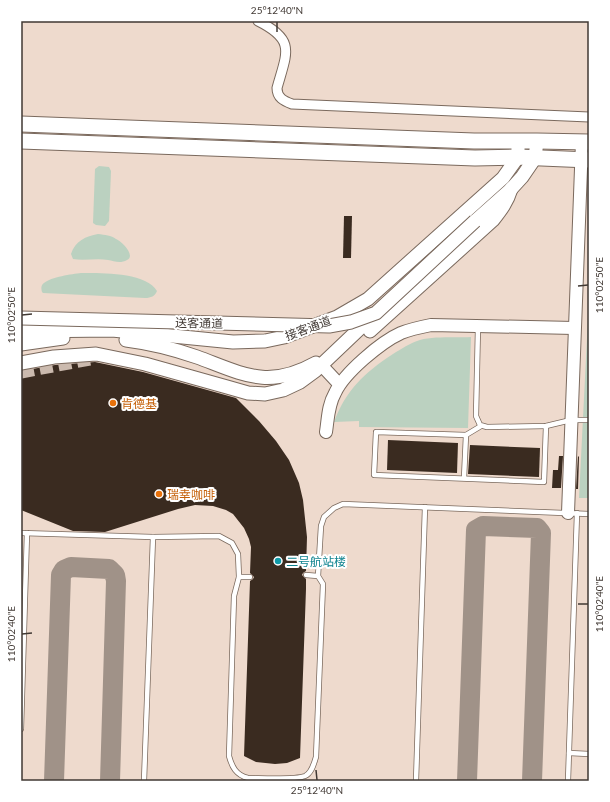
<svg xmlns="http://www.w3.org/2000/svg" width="610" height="802" font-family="Lato,'Noto Sans SC',sans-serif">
<rect width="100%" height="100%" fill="#eedacd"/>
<g fill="#bbd1c0">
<polygon points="99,166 109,167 111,171 109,221 105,226 96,225 93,223 95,169"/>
<path d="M98,234C105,235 111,235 116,239C122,241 136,256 127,260C120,264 114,261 108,260C97,258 84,261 73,259L71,254C75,241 86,236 98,234Z"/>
<path d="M81,273C101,273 146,272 157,291C155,296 151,298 145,298L43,293L42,292C41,288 41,285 44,283C51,277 72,274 81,273Z"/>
<polygon points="589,298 589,498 579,498"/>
<path d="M471,337L468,428L359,427V421L334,422C346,390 364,373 393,354C401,349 410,343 420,340C434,336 456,338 471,337Z"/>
</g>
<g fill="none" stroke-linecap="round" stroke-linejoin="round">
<g stroke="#a09288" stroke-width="20">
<polyline points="54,781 61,575 64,570 71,567 109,569 115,575 116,581 110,781"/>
<polyline points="467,781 476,530 483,526 537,528 541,533 532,781"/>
</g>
</g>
<g fill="#3a2b20">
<polygon points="344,216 352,216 351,258 343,258"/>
<polygon points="95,362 143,372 236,398 259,421 276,441 289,460 299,483 303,500 307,537 306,571 303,573 302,575 306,579 306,589 300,758 287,763 275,764 256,762 244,756 250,581 253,579 254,577 250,573 251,547 249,539 244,528 233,514 226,510 213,506 195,505 178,509 105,532 73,531 21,510 21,371 55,365"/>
<polygon points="388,440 458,443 457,473 387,470"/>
<polygon points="470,445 540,448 539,477 468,474"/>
<polygon points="559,456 563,456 561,488 552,488 553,470 558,470"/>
<polygon points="578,456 579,457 578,489 576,489"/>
</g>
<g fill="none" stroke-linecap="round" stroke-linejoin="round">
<polyline stroke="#cbbaae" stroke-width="13" stroke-dasharray="13 6" stroke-linecap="butt" points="21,372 90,359"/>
<g stroke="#7a695d" stroke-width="6">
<g id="service">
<polyline points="478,327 476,416 480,425 487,427 546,426 571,420 589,420"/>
<polyline points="481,426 466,435 376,432 374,475 544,482 546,426"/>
<polyline points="464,478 466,435"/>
<path d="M21,533L153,537L219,536L232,543L238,554L239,577L234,596L229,756C232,767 236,775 248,778C260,778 295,780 305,776C312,773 314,763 316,757L323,584L318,576L321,526L324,517L334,508L343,504L589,514"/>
<polyline points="306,575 318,576"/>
<polyline points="239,577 250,577"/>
<polyline points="21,729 27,533"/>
<polyline points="569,753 589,754"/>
<polyline points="144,781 153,537"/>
<polyline points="416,781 425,507"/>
<polyline points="568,781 577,513"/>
</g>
</g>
<g stroke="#7a695d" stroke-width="11">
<path id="minor" d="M258,21C296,40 287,52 277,88C277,98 284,101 292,104L589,117"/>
</g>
<g stroke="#7a695d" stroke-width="14">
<g id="tertiary">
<polyline points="325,369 339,384"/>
<path d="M326,432C328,419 328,405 335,393C344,373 381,342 401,333C411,329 421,327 431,325L574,328"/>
<polyline points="568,513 582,142"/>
</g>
</g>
<g stroke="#7a695d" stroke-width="15">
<g id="secondary">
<polyline points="475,221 511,189 522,177 535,158 537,141"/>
<polyline points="21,331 112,330 233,342 265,341 284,337 337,317 368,299 503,178 518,157 518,141"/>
<path d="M370,331L493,220C501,210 507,202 511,189"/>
<path d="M126,340C150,343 174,349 197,357C243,374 268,390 316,363"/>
<polyline points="21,344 63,338"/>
<polyline points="21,363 54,357 96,354 145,364 227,387 248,393 265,394 283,390 300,382 315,371 376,313"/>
</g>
</g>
<g stroke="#7a695d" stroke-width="17">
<g id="trunk">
<polyline points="21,124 474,141 537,141 589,142"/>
<polyline points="21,141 475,158 518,157 589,160"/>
</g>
</g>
<use href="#service" stroke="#fff" stroke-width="4.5"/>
<use href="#minor" stroke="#fff" stroke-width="9"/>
<use href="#tertiary" stroke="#fff" stroke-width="12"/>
<use href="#secondary" stroke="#fff" stroke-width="13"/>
<use href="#trunk" stroke="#fff" stroke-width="15"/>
<g stroke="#7a695d" stroke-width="15" stroke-linecap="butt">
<polyline id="secondary-bridge" points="21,318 329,326 351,322 376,313 475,221"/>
</g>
<use href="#secondary-bridge" stroke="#fff" stroke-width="13"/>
</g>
<path fill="none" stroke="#403833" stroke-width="1.5" d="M277,22V32M578,286L588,285M22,315L32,314M578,604H588M22,634L32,633M316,770L317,780"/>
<g fill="#e8710a" stroke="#fff" stroke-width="1.5">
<circle cx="113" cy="403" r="4"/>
<circle cx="159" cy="494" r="4"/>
</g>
<circle fill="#0f9aa8" stroke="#fff" stroke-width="1.5" cx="278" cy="561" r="4"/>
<g text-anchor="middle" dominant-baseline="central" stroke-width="4" stroke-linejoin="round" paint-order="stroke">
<g font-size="12" fill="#403833" stroke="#fff">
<text transform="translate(199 323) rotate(1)">送客通道</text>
<text transform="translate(308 328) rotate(-20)">接客通道</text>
</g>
<g font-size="12" fill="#c56008" stroke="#fff" text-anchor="start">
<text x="121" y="403">肯德基</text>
<text x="167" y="494">瑞幸咖啡</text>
</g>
<g font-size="12" fill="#0d838f" stroke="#fff" text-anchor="start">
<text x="286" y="561">二号航站楼</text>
</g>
</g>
<rect width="610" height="802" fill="none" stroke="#ffffff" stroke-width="44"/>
<rect x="22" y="22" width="566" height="758" fill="none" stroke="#403833" stroke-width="1.5"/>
<g font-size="10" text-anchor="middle" fill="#403833">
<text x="277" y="14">25°12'40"N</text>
<text transform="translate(599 285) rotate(-90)" y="4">110°02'50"E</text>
<text transform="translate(11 315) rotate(-90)" y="4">110°02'50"E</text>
<text transform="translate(599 604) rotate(-90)" y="4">110°02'40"E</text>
<text transform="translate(11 634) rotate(-90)" y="4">110°02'40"E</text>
<text x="317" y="794">25°12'40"N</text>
</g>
</svg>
